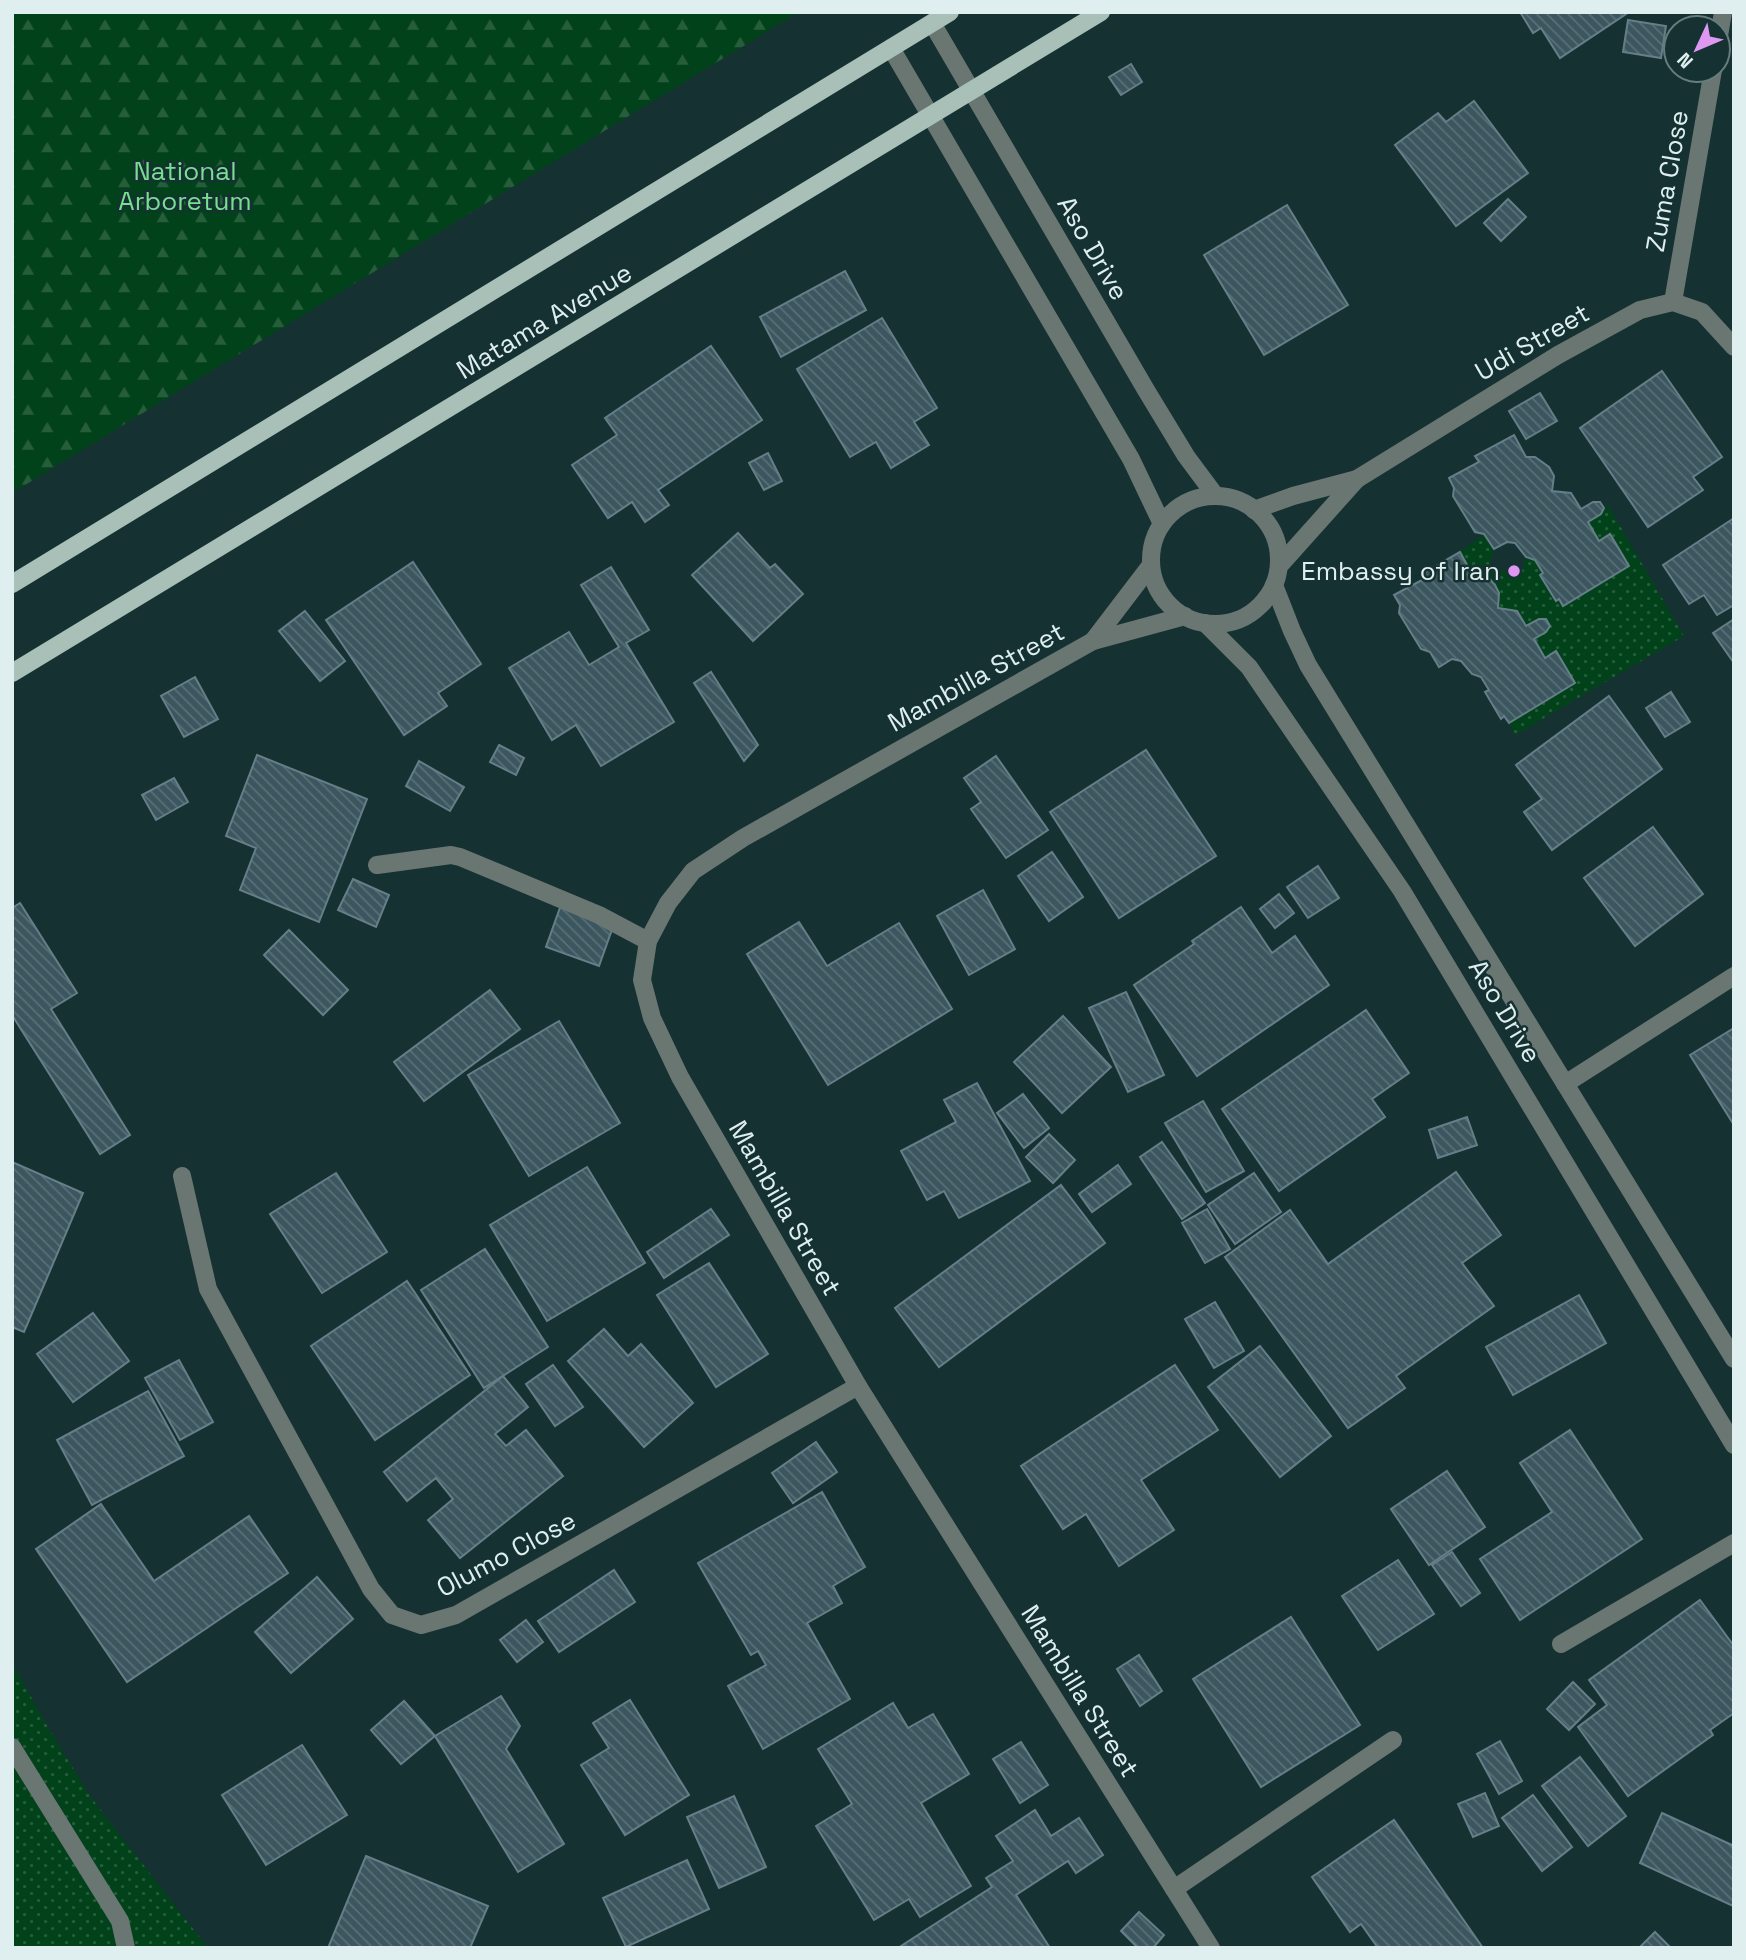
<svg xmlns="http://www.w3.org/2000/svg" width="1746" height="1960" font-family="'Space Grotesk',sans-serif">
<defs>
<pattern id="grass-dots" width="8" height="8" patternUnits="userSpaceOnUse" patternTransform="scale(1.75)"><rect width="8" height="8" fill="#02421b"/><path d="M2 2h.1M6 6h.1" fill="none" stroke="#265e3c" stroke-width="1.8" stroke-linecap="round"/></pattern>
<pattern id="forest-firs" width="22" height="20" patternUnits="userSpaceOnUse" patternTransform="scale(1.75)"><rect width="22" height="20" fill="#02421b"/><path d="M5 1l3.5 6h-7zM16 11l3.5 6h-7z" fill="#265e3c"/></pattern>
<pattern id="building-back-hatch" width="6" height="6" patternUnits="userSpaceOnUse" patternTransform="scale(1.75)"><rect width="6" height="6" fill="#3c565f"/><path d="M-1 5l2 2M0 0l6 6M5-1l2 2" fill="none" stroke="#586f76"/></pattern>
</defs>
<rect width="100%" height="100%" fill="#153132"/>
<g fill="url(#grass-dots)">
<path d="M1608,505L1684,636L1515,735L1509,723L1574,683L1556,652L1545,658L1534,639L1546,631V619H1539L1526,626L1517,611L1498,608C1504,586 1492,579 1472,574L1460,552L1484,534L1494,549L1489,567L1521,575L1526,557L1535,560L1543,573L1540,575L1555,601L1559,599L1563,605L1629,566L1610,534L1599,541L1588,522L1600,514Z"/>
<polygon points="12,1663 49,1729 90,1796 208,1948 12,1948"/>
</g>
<polygon fill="url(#forest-firs)" points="12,12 799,12 12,493"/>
<g fill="url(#building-back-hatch)" stroke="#657f89" stroke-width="2">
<polygon points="1520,12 1624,12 1626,14 1560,58 1541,28 1533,33"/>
<polygon points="1628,20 1666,26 1661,58 1623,52"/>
<polygon points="1131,64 1142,82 1121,95 1109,77"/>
<polygon points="1474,101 1528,173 1456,226 1395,145 1438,113 1446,122"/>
<polygon points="1508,199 1526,217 1501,241 1484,223"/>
<polygon points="1287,205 1348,305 1264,355 1204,255"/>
<polygon points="845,271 866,310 781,357 760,317"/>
<polygon points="882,318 937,408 914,422 929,445 891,468 876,442 850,457 797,369"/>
<polygon points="711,346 762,420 658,490 669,505 645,522 632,502 608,518 572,465 617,435 605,418"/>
<polygon points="1662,371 1722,457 1693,477 1703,490 1648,527 1580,428"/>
<polygon points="1540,393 1557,421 1526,439 1509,411"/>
<polygon points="1514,435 1526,457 1535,457 1549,467 1554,476 1552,491 1571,493 1581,509 1593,502 1600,502 1604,508 1601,514 1588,522 1599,541 1610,534 1629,566 1563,606 1559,599 1556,601 1540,575 1543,573 1535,560 1526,557 1515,543 1507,542 1494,549 1484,534 1475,532 1453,496 1454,488 1449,478 1479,462 1475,456"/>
<polygon points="768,453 782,481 764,490 749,463"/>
<polygon points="1734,518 1734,605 1717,615 1704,595 1689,604 1663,565"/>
<polygon points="738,533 770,568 775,564 803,594 753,641 692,575"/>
<polygon points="1460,552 1472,574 1481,574 1489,578 1495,585 1499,593 1498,608 1517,611 1526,626 1539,619 1546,619 1550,626 1546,632 1534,639 1545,658 1556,651 1575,683 1509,723 1504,716 1501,719 1485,692 1489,690 1481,677 1472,674 1461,661 1452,659 1439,667 1430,652 1421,649 1399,613 1400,605 1394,595 1424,579 1422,574"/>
<polygon points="413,562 481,664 438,693 447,706 404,735 326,620"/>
<polygon points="611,567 649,630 626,643 674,722 601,766 576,725 552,740 509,668 569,632 589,665 619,647 581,585"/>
<polygon points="305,611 345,661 320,681 279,631"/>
<polygon points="1734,619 1734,663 1713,633"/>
<polygon points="711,672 758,745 744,761 694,683"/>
<polygon points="195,677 218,719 184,737 161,696"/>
<polygon points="1671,692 1690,722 1665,737 1646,708"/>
<polygon points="1609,696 1662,769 1552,850 1524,812 1542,799 1516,765"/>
<polygon points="499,745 524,758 516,775 490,762"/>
<polygon points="1146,750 1216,856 1119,918 1050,812"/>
<polygon points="257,755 367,799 319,922 240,890 256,848 226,836"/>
<polygon points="996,756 1048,830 1006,858 971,809 981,802 964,778"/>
<polygon points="419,761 464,787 450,811 406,786"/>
<polygon points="174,778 188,802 156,820 142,795"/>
<polygon points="1653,827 1703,894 1635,946 1584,878"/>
<polygon points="1052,852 1083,897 1049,921 1018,876"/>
<polygon points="1318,866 1339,898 1308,918 1287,887"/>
<polygon points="353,879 389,895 376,927 338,910"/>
<polygon points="983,890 1015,949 969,975 937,916"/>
<polygon points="1279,894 1294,913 1275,928 1260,909"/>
<polygon points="562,902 615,921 599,966 546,947"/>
<polygon points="20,903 77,993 51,1009 130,1135 100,1154 12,1015 12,908"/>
<polygon points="1241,907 1272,953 1295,936 1329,985 1197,1076 1134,985 1194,944 1192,941"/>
<polygon points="799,922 827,966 899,923 952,1009 828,1085 747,954"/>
<polygon points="289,930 348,990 323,1015 264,955"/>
<polygon points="490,990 520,1029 424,1101 394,1062"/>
<polygon points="1126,992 1164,1075 1128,1092 1089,1008"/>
<polygon points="1366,1010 1409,1073 1372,1099 1385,1117 1279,1191 1222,1109"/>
<polygon points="1063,1016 1111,1067 1062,1113 1014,1062"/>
<polygon points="559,1021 620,1123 529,1176 468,1075"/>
<polygon points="1734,1028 1734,1125 1690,1055"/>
<polygon points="977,1083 1030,1181 959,1218 944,1191 927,1200 901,1151 956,1122 944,1100"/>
<polygon points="1023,1094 1049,1128 1024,1148 997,1113"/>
<polygon points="1203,1101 1244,1171 1206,1192 1165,1123"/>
<polygon points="1467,1117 1477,1145 1438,1158 1429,1130"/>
<polygon points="1049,1134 1075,1160 1053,1183 1026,1157"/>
<polygon points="1162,1142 1205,1203 1182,1219 1140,1157"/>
<polygon points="12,1162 83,1193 24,1332 12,1327"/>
<polygon points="1118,1165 1131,1184 1092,1212 1079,1194"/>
<polygon points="587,1167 645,1263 547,1321 490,1225"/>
<polygon points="1456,1172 1501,1235 1462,1263 1494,1306 1396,1376 1405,1388 1348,1428 1225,1257 1290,1210 1328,1264"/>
<polygon points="336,1173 387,1252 322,1293 270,1214"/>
<polygon points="1254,1173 1281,1212 1235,1244 1208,1205"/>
<polygon points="1061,1185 1105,1243 939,1367 895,1308"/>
<polygon points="711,1209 729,1235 664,1278 647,1252"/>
<polygon points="1207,1209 1230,1249 1205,1263 1182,1223"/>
<polygon points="485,1249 548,1347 484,1388 421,1290"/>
<polygon points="709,1263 768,1354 716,1387 657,1295"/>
<polygon points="407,1281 470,1375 375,1440 311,1346"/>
<polygon points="1579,1295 1606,1343 1513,1395 1486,1347"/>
<polygon points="1215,1302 1244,1351 1214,1368 1185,1319"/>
<polygon points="93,1313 129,1361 73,1402 37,1354"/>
<polygon points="604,1329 628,1356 641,1344 693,1403 644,1447 568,1361"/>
<polygon points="1260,1346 1331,1436 1280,1477 1208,1387"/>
<polygon points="179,1360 213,1422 180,1440 145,1378"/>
<polygon points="553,1365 583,1407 555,1426 526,1384"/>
<polygon points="1175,1365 1218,1430 1141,1480 1174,1530 1119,1566 1086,1514 1063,1529 1021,1466"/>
<polygon points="503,1376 528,1407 495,1434 506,1446 526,1430 563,1476 460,1558 428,1520 453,1499 436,1478 407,1501 384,1472"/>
<polygon points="148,1391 184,1456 92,1505 57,1440"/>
<polygon points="1570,1430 1642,1539 1520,1620 1480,1559 1552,1512 1520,1463"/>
<polygon points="816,1442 837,1472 793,1503 772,1473"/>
<polygon points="1447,1471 1485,1527 1429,1565 1391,1509"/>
<polygon points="822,1492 865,1567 833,1586 842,1603 807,1623 850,1699 763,1749 728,1686 766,1665 758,1651 751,1655 698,1563"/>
<polygon points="101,1504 154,1581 249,1516 288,1573 127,1682 36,1549"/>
<polygon points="1452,1552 1480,1593 1461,1606 1432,1565"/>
<polygon points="1398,1560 1434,1614 1378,1650 1342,1596"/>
<polygon points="614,1570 635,1602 559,1652 538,1621"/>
<polygon points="317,1577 353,1619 291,1673 255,1632"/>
<polygon points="1700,1600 1734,1646 1734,1713 1710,1730 1713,1735 1628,1796 1578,1727 1607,1705 1589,1680"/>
<polygon points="1291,1617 1360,1725 1261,1787 1193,1679"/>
<polygon points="526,1620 543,1642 517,1662 500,1640"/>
<polygon points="1139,1655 1162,1691 1140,1706 1117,1669"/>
<polygon points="1573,1682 1595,1704 1569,1730 1547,1709"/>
<polygon points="501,1696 520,1726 506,1749 564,1844 518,1872 435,1736"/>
<polygon points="630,1700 689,1795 625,1835 581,1765 609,1748 593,1723"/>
<polygon points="404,1701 435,1736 401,1764 371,1730"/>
<polygon points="893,1703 908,1728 933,1714 969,1774 921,1803 971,1886 920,1917 909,1899 874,1920 816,1826 852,1804 818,1749"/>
<polygon points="1500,1741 1522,1781 1499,1794 1477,1754"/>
<polygon points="1021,1742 1048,1785 1020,1803 993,1759"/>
<polygon points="302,1745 347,1815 266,1865 222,1795"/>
<polygon points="1580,1757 1626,1816 1588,1846 1542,1786"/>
<polygon points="1485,1793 1499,1826 1473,1837 1458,1804"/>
<polygon points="1533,1795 1572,1847 1542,1871 1502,1818"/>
<polygon points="734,1796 766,1867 719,1888 687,1817"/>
<polygon points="1035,1810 1051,1836 1079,1818 1103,1855 1076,1873 1068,1861 1016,1895 1050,1948 898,1948 992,1887 986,1878 1013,1861 996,1836"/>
<polygon points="1662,1813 1734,1846 1733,1906 1640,1863"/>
<polygon points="1394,1820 1483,1948 1378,1948 1361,1924 1350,1932 1312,1877"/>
<polygon points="366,1856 488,1906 470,1948 328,1948"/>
<polygon points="687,1860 709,1909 626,1947 603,1898"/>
<polygon points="1139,1912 1164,1935 1153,1948 1138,1948 1121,1931"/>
<polygon points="1655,1932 1671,1948 1639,1948"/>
</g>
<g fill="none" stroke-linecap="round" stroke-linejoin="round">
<g stroke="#6a7672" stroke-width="18">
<polyline points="932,23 1146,390 1186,456 1215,495"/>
<polyline points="1718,42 1723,12"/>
<polyline points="891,48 1131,459 1162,524"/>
<polyline points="1673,302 1713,70"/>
<circle cx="1215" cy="560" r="64"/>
<polyline points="1254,510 1293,496 1357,479 1558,355 1640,310 1673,302 1702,312 1734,347"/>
<polyline points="1280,565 1357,479"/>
<polyline points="1274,585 1292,631 1308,665 1734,1359"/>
<polyline points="1185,616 1093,641 743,838 693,871 668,903 648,941 642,980 652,1018 680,1077 858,1386 1211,1948"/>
<polyline points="1205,623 1249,667 1402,891 1734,1445"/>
<polyline points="1093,641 1151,565"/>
<polyline points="377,865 451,855 460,857 599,915 648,941"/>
<polyline points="1565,1084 1734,976"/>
<polyline points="182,1176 208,1289 371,1589 392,1615 421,1625 456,1615 858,1386"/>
<polyline points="1561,1644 1734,1543"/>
<polyline points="12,1747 120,1921 126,1948"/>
<polyline points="1174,1889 1393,1740"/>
</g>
<g stroke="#a8c0b8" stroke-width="18">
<polyline points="12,584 950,12"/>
<polyline points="12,673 1101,12"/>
</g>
</g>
<circle fill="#de98f2" stroke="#153132" stroke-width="2.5" cx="1514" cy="571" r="7"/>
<g text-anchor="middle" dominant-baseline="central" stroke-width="5" stroke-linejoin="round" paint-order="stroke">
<g font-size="26" fill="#77df8f" stroke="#153132">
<text x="185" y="171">National<tspan x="185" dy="30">Arboretum</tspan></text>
</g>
<g font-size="26" fill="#dfefef" stroke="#153132">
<text transform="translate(1667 181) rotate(-80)">Zuma Close</text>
<text transform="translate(1093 248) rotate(60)">Aso Drive</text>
<text transform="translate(544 321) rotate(-31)">Matama Avenue</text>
<text transform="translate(1532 342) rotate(-30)">Udi Street</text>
<text transform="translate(976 677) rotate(-29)">Mambilla Street</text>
<text transform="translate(1505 1011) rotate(59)">Aso Drive</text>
<text transform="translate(785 1208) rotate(60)">Mambilla Street</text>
<text transform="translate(506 1554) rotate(-28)">Olumo Close</text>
<text transform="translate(1080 1691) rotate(58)">Mambilla Street</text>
</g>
<g font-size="26" fill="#dfefef" stroke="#153132" text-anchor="end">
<text x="1500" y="571">Embassy of Iran</text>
</g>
</g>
<rect width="1746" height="1960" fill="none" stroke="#dfefef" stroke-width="28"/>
<g transform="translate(1697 49) rotate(226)"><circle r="33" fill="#153132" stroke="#667d7e" stroke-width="2"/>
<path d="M0-5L12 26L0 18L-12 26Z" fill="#de98f2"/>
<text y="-10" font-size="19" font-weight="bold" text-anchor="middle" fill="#dfefef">N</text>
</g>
</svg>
